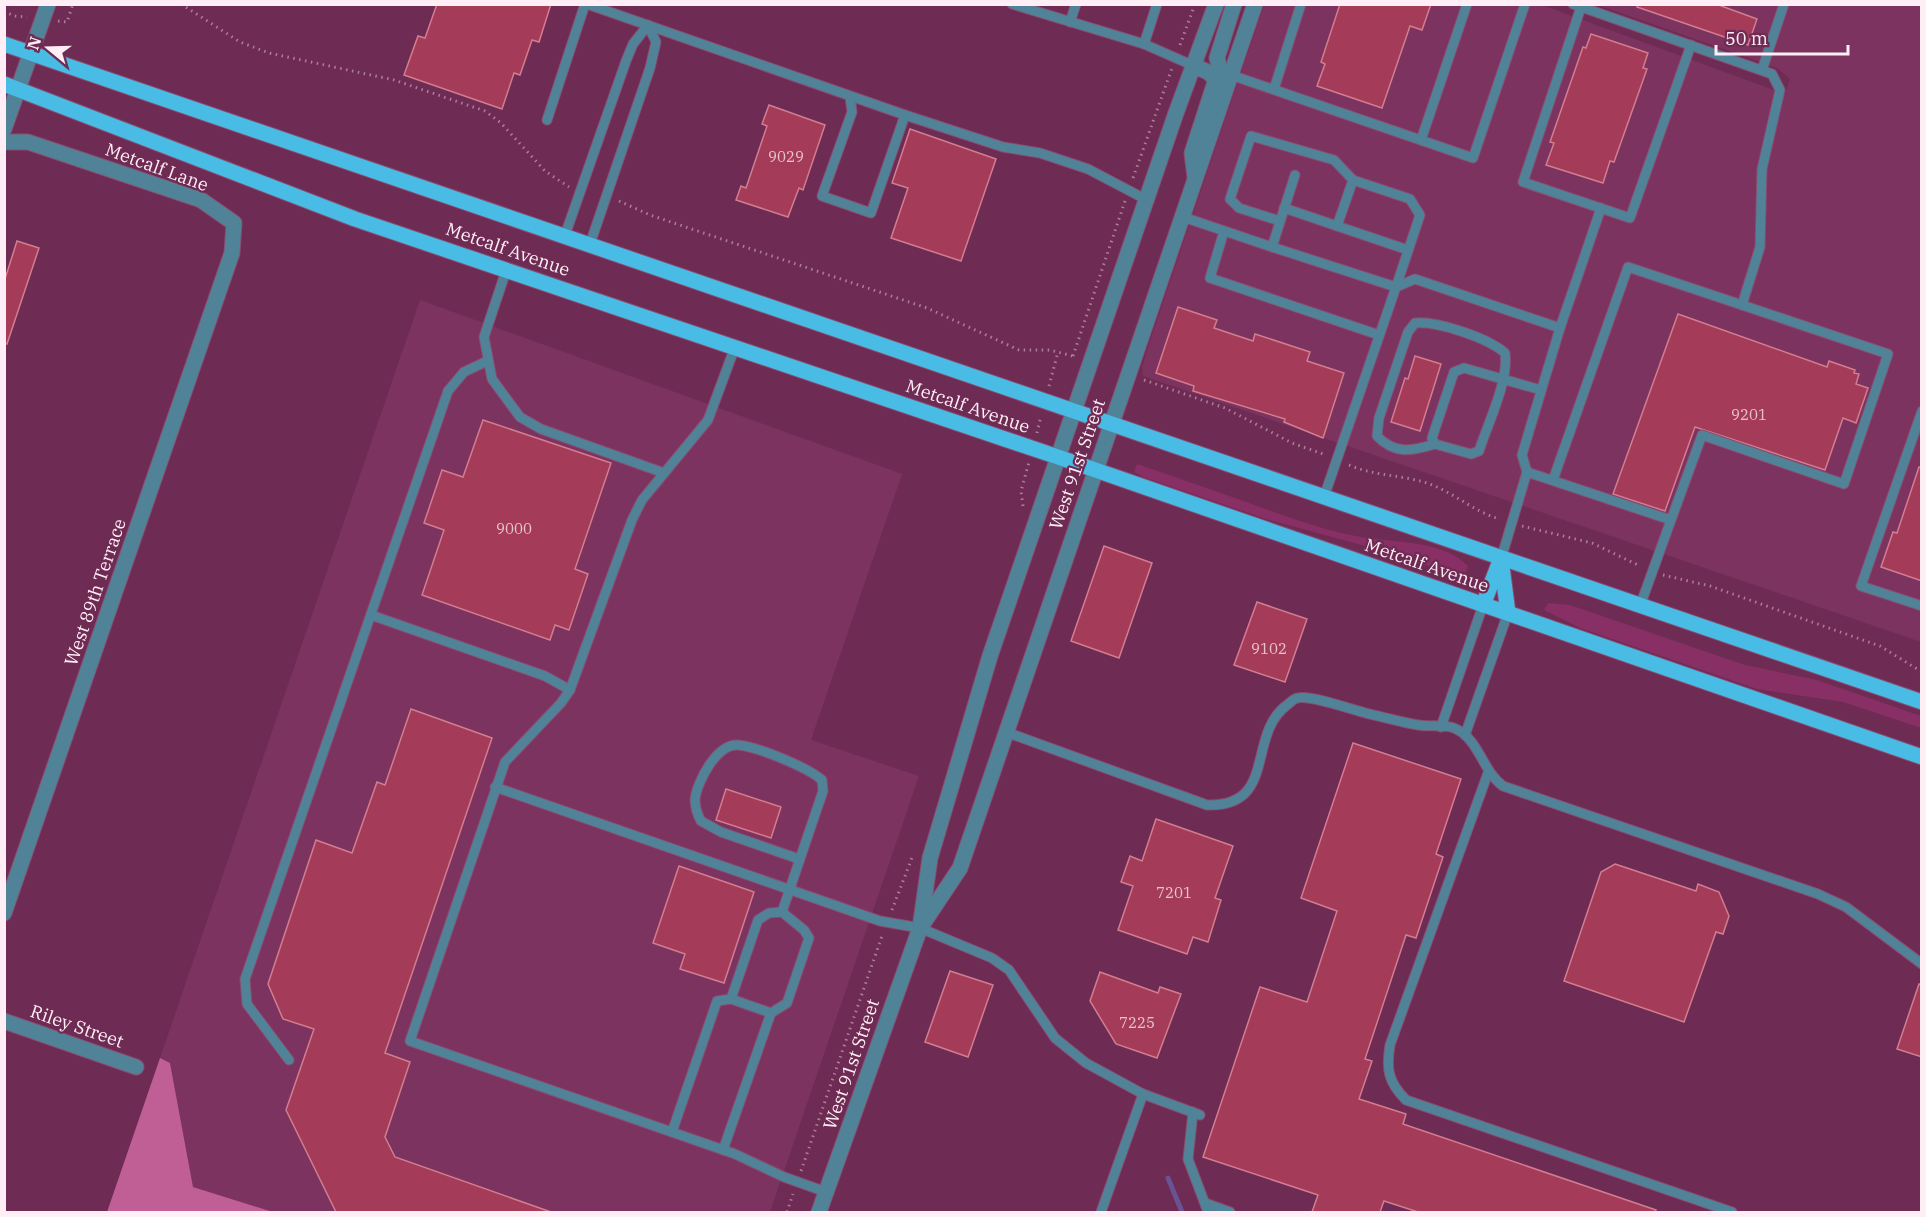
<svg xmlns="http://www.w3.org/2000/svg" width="1926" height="1217" font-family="'IBM Plex Serif',serif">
<rect width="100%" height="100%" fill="#6e2b53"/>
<g fill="#7d335f">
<polygon points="1264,5 1542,5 1785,94 1790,79 1777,68 1598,5 1921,5 1921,642 1143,376 1142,367 1151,338"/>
<polygon points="420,300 902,474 811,740 919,776 770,1212 273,1212 193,1187 170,1063 160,1058"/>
</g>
<g fill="#882f66">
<path d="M1137,464C1179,478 1221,493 1263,508C1297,520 1332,533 1368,538C1402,543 1443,541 1468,566L1466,572L1445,571L1369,547L1269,520L1143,477L1134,472Z"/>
<polygon points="1548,603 1570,605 1745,665 1817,680 1921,716 1921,728 1843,702 1757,689 1580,628 1544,610"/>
</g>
<polygon fill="#bf5f96" points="160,1058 170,1063 193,1187 273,1212 107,1212"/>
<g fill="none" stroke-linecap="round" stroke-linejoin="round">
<polyline stroke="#695393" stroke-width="5" points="1168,1178 1182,1212"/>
</g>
<g fill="#a43c59" stroke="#d27d90" stroke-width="1.5">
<polygon points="437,4 551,4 539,42 532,40 520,75 514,73 502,109 404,75 418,36 425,38"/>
<polygon points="1340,4 1431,4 1422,30 1410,26 1382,108 1317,86 1325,64 1321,62"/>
<polygon points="1638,4 1716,4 1757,19 1748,45 1637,7"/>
<polygon points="1591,34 1648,53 1643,68 1647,69 1614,162 1610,161 1603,183 1546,165 1554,143 1550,142 1583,47 1586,48"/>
<polygon points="769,105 825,125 803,190 799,188 788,217 736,200 741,186 746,188 767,126 762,124"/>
<polygon points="910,129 996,159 961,261 891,238 908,188 892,183"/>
<polygon points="17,241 39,248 7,344 4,344 4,282"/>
<polygon points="1178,307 1217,320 1214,328 1253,341 1255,334 1310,352 1307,361 1344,373 1323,438 1284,422 1285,419 1193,391 1194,386 1156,373"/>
<polygon points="1678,314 1827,367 1829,361 1855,370 1854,373 1859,374 1856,384 1868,388 1856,423 1843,418 1825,470 1695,427 1665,511 1613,494"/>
<polygon points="1415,356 1441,364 1420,431 1391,422 1405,378 1408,379"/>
<polygon points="483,420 611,463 575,569 588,574 569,630 555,625 550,640 422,595 444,530 424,523 442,470 463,477"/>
<polygon points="1919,467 1922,468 1922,581 1881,567 1893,532 1897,533"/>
<polygon points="1104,546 1152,563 1119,658 1071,641"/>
<polygon points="1257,602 1307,619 1285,682 1234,665"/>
<polygon points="411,709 492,738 385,1053 410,1062 385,1137 395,1157 551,1212 336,1212 286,1110 314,1029 283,1019 268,984 316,840 352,853 377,782 385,785"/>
<polygon points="1353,743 1461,779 1436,854 1443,857 1416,938 1406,935 1365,1059 1372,1061 1359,1099 1406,1114 1403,1124 1656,1210 1655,1212 1418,1212 1384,1201 1380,1212 1312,1212 1318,1195 1203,1157 1260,987 1307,1002 1337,911 1301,898"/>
<polygon points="726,789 781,807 771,838 716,820"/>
<polygon points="1156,819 1233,846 1215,898 1221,900 1208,942 1193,937 1187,954 1118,930 1133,886 1121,882 1130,856 1142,861"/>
<polygon points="1615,864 1696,891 1698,884 1719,892 1729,916 1723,934 1716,932 1684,1022 1564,981 1601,872"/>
<polygon points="679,866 754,892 724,983 680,969 685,954 653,943"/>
<polygon points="950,971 993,985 968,1057 925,1042"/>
<polygon points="1100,972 1158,993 1160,987 1181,994 1157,1058 1116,1044 1090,1001"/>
<polygon points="1919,984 1922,985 1922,1057 1897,1049"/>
</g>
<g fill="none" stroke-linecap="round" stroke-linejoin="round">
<g stroke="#884e70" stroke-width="11">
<g id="service">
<polyline points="587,4 905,115 1003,147 1040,153 1088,169 1147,200"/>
<polyline points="1012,4 1144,44 1194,66"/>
<polyline points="1581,7 1523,182 1630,218 1691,45"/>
<polyline points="1070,22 1076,4"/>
<polyline points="1144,44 1157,4"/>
<polyline points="1762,70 1784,4"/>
<polyline points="1231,75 1473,158 1525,4"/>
<polyline points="1274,89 1301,4"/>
<polyline points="850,96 852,112 822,196 871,213 905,115"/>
<polyline points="547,120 585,4"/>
<polyline points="1421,140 1467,4"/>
<polyline points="1284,208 1408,250"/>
<polyline points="1183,217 1272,247 1295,175"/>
<polyline points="1337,226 1353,180"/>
<polyline points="1224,231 1210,278 1379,335"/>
<polyline points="565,235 626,61 633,44 648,25 656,42 650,68 590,244"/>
<polyline points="1272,247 1396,287 1420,215 1410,199 1353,180 1334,160 1251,136 1230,199 1239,208 1280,221"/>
<polyline points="506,271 484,337 492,379 520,417 541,429 664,473"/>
<polyline points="1560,328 1601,208"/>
<polyline points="735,347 708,420 642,500 632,520 570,690 561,703 505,762 410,1041 735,1154 784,1177 826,1192"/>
<polyline points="1922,411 1861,586 1922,606"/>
<path d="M1435,444C1412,451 1395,455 1377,436L1379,418L1408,332L1415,323C1438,321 1488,338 1505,353C1509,381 1488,423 1479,451L1471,454L1435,444L1432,438L1454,372L1464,368L1541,390"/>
<polyline points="1553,480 1628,267 1742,305"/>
<polyline points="1324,497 1396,287 1415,279 1560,328 1522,455 1527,472"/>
<polyline points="1501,559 1527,472 1671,520 1702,435 1844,484 1888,354 1742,305 1760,247 1762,169 1780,90 1772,74 1573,4"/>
<polyline points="1640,606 1671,520"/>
<polyline points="371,615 545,676 570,690"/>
<polyline points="1441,727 1483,605"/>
<path d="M1006,732L1207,805C1278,807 1246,735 1287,705C1290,703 1294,698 1298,698C1311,694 1360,713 1378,716C1391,719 1405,723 1418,725C1429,727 1444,724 1454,728C1479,738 1482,771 1503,786L1818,894L1846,907L1922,964"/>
<polyline points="1465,735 1508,613"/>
<path d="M1488,773L1390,1045C1386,1069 1388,1082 1406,1100L1732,1212"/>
<polyline points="495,787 880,921 920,928 992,958 1009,970 1055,1038 1086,1063 1143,1094 1200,1115"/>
<path d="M782,912L823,791L822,780C807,767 758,747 738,745C717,743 697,782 695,799C695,808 697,814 701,821L721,832L799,859"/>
<polyline points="731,999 771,1013"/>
<polyline points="289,1060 247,1004 245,979 448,391 464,372 487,361"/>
<polyline points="1193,1112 1188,1159 1208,1212"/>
<polyline points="672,1132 717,1001 731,999 758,920 769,913 782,912 804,930 809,938 787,1003 771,1013 723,1150"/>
<polyline points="1205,1203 1230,1212"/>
<polyline points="1101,1212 1143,1094"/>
</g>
</g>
<g stroke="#884e70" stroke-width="17">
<g id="minor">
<polyline points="4,129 48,4"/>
<polyline points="4,142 28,142 201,200 234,223 232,253 4,913"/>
<polyline points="4,1021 136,1067"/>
</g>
</g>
<g stroke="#884e70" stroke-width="17">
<g id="tertiary">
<polyline points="1194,66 1208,72 1216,79 1192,153 1195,177"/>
<polyline points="1231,75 1220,69 1217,58 1234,4"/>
<polyline points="924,922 960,868 1255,4"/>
<polyline points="819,1212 920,928 930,858 990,656 1176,113 1216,4"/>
</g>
</g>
<g stroke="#884e70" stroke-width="17">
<g id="primary">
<polyline points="4,44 1922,702"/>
<polyline points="4,84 355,219 1058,457 1922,757"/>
<polyline points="1501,559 1508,613"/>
<polyline points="1483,605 1500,561"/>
</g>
</g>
<g stroke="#ac7f99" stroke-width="3" stroke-dasharray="1.5 4.5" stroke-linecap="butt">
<polyline points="181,4 240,42 269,53 394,80 485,111 501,123 545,171 569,187"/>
<polyline points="4,11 14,16 27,17"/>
<polyline points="58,21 67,22 73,4"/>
<polyline points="1180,45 1195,4"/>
<polyline points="1133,178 1172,68"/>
<polyline points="619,201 650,215 927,308 1019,350 1050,350 1076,357"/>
<polyline points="1073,356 1125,201"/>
<polyline points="1144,380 1225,408 1292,443 1326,455"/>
<polyline points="1049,386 1058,352"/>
<polyline points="1037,433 1041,416"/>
<path d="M1349,465C1374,476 1402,475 1427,483C1453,492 1473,511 1499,519"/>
<polyline points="1023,506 1021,491 1029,462"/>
<polyline points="1522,526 1592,543 1640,566"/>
<polyline points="1663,575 1710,586 1880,646 1922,672"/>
<polyline points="892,910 913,855"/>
<polyline points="801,1171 883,933"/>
<polyline points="787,1212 793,1194"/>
</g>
<use href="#service" stroke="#518398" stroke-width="9"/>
<use href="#minor" stroke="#518398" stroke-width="15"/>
<use href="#tertiary" stroke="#518398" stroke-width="15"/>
<use href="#primary" stroke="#49bce6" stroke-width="15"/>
</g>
<g text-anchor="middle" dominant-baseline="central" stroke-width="4.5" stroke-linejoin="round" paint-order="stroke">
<g font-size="15" fill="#e8c2cf">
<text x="786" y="156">9029</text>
<text x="1749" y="414">9201</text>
<text x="514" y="528">9000</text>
<text x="1269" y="648">9102</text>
<text x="1174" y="892">7201</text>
<text x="1137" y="1022">7225</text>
</g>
<g font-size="18" fill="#ffeef6" stroke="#6e2b53">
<text transform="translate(157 167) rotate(20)">Metcalf Lane</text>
<text transform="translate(508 249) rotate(19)">Metcalf Avenue</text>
<text transform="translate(968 406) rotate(19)">Metcalf Avenue</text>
<text transform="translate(1077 464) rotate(-71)">West 91st Street</text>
<text transform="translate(1427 565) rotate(19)">Metcalf Avenue</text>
<text transform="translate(95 592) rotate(-71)">West 89th Terrace</text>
<text transform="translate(77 1026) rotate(19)">Riley Street</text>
<text transform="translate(851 1064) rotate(-71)">West 91st Street</text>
</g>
</g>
<rect width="1926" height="1217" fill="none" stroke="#ffeef6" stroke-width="12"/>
<g transform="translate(48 48) rotate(289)" stroke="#6e2b53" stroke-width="4.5" paint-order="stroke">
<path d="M0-4.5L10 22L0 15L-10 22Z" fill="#ffeef6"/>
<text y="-9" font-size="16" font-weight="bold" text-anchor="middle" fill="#ffeef6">N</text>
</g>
<path d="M1716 45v9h132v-9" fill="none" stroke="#ffeef6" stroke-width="3"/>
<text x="1725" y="45" font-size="18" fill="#ffeef6" stroke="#6e2b53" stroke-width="4.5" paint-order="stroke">50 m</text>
</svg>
